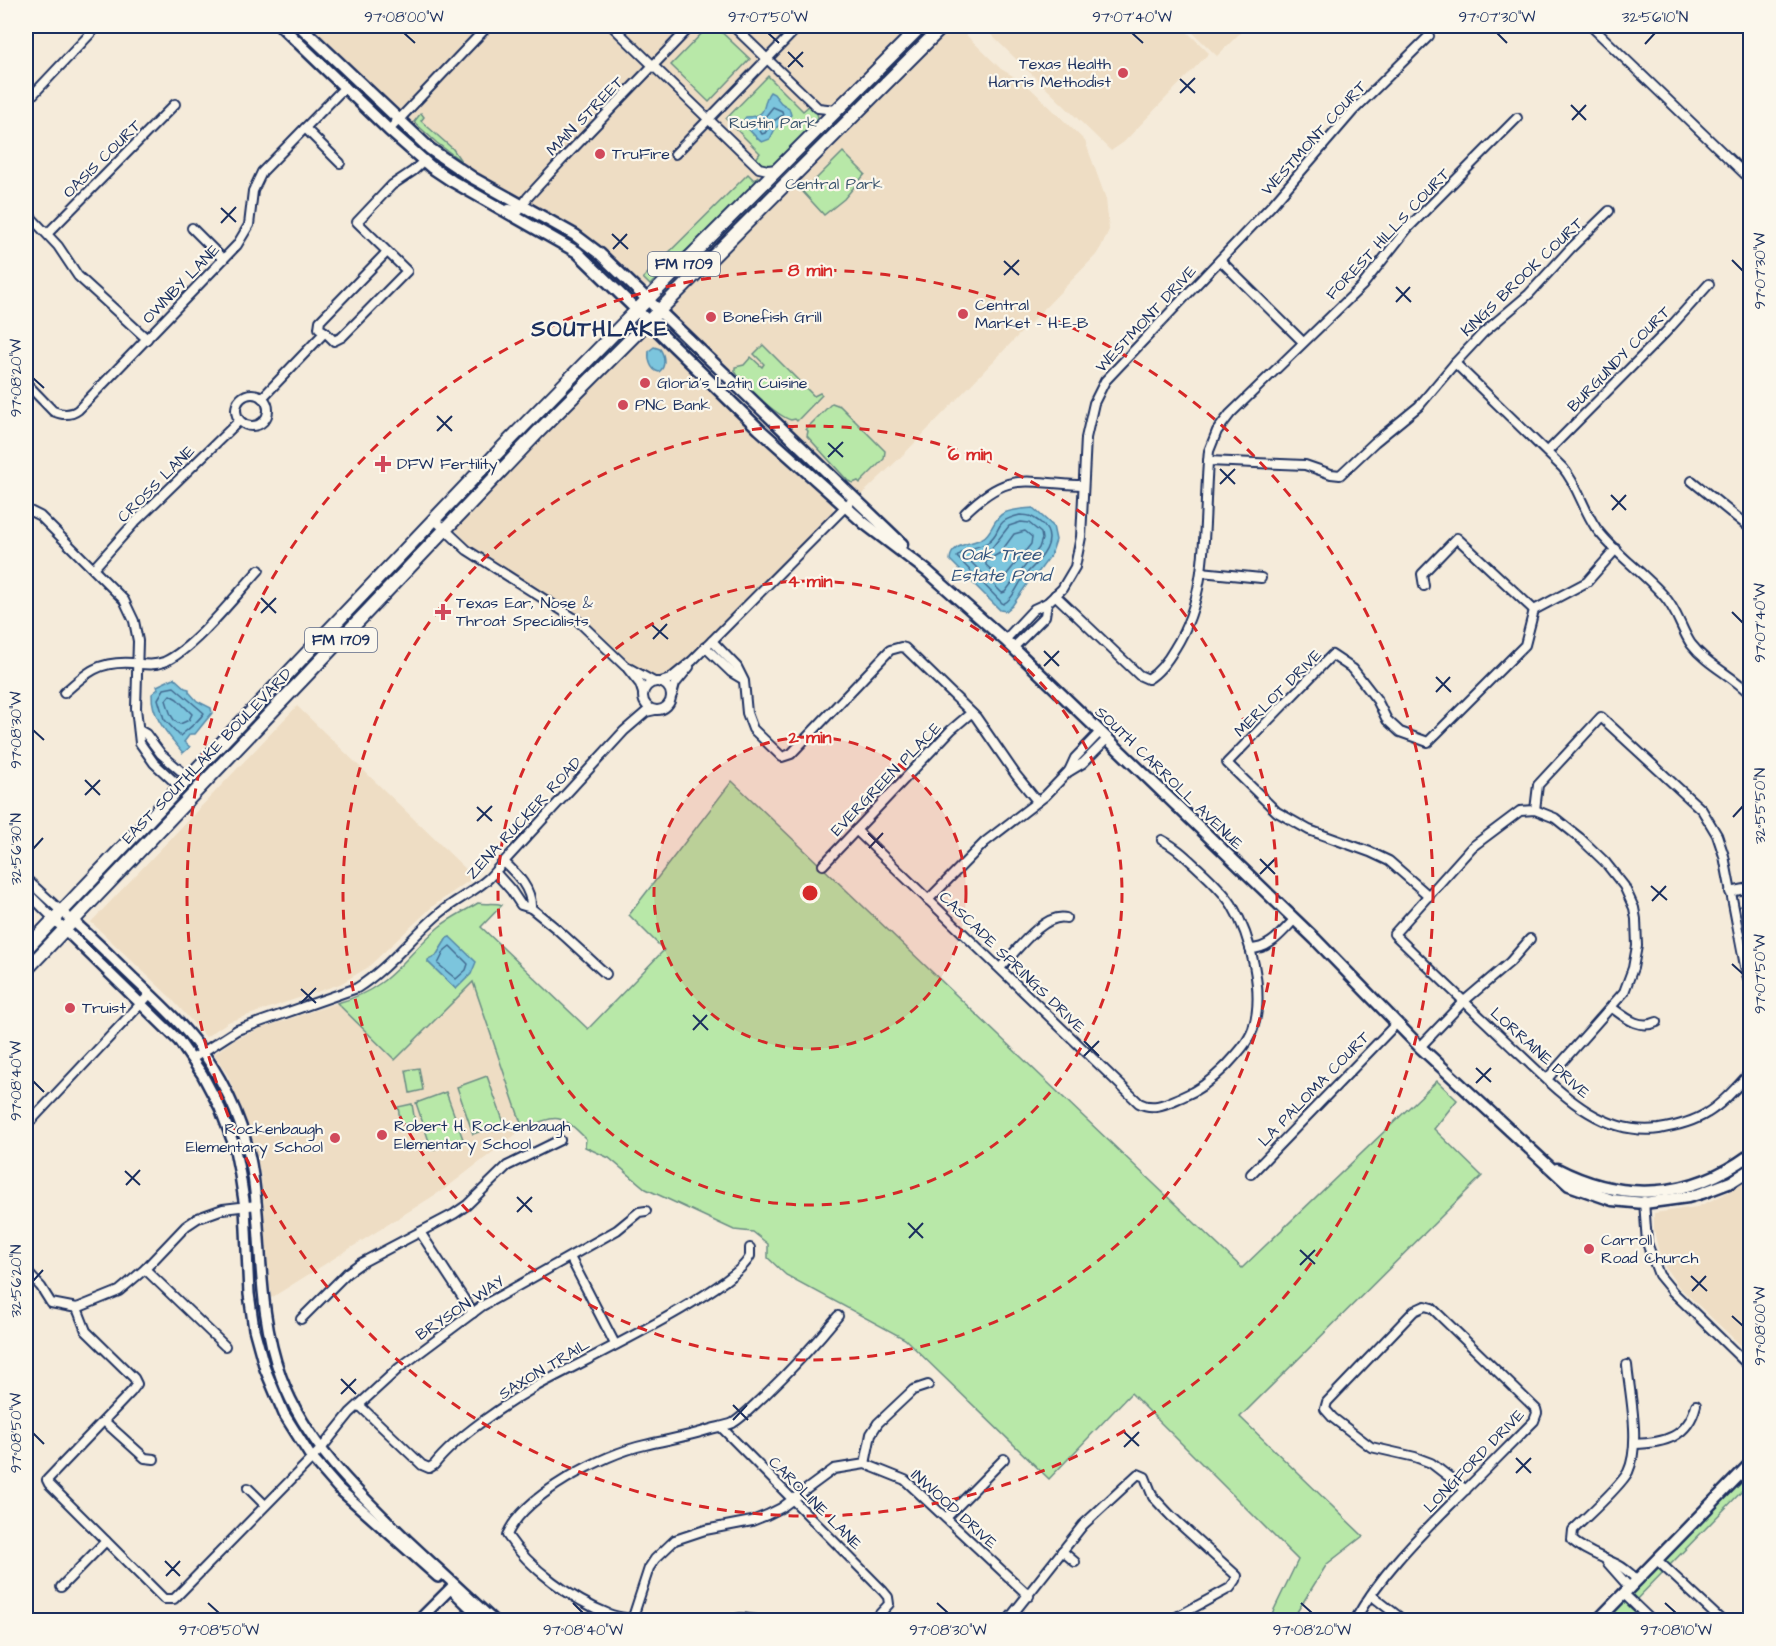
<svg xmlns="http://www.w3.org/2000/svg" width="1776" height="1646" font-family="'Architects Daughter',sans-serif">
<rect width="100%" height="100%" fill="#f5ebda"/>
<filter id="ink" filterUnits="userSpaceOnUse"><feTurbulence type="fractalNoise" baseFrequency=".0167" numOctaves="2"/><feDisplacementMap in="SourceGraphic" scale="12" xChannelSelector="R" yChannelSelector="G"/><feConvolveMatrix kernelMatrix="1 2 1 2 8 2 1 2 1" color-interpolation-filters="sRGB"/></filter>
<g filter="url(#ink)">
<g fill="#eeddc4">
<polygon points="305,26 915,26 705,235 671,263 649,285 644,287 641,287 598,250 442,152"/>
<polygon points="952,26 957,26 1001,69 1025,83 1085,141 1106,199 1109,230 1101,247 1096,255 904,454 858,498 795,431 783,423 734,379 728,367 666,308"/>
<polygon points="982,26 1181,26 1209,53 1124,142 1111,151"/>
<polygon points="1186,26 1247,26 1217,56"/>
<polygon points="653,332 703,377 750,428 788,459 799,473 832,504 833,511 824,523 754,591 677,670 665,679 655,680 637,670 605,638 574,611 481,553 466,541 456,530 455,526 469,510 486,498 582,393 647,333"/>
<polygon points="297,706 474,877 433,906 367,968 340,984 228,1022 206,1037 169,996 91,922"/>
<polygon points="473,981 523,1129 446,1188 271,1298 261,1175 243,1113 228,1076 214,1054 235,1039 262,1028 337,1003 395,1059"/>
<polygon points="1750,1179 1750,1354 1678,1286 1665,1267 1658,1249 1654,1229 1654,1213 1697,1207 1723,1195"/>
</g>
<g fill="#b8e8a8" stroke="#6a8c83" stroke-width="1.5" fill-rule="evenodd">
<polygon points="709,26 715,26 750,59 709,102 671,65"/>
<path d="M768,76L803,111L810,105L816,111L818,117L815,125L777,163C768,168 762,166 756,159L760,153L726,119Z"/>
<polygon points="421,113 424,117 421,121 453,149 461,161 437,143 414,122"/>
<polygon points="843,152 865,174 844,199 824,215 803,192"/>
<polygon points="748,174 754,180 758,176 755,184 705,235 671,263 650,285 643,278"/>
<path d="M763,345L814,396L820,393L822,395L797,421L795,419L791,420C777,416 743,385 735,371V367L744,365L751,357L762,367L764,364L754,354Z"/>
<polygon points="832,403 840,406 885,451 884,459 860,483 858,481 853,483 848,481 807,436 808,431 806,429"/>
<path d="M732,781L1242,1268L1437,1081L1457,1100L1434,1129L1482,1176L1240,1417L1363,1536L1327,1564L1292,1620H1269L1298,1560L1131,1393L1049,1479L905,1339L786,1275L768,1258V1244L753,1232L734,1230L646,1189L609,1158L585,1147L586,1139C560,1112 556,1115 523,1129L473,982L395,1060L337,1003C390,989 401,960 439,927C450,918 465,911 478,903C486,905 494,902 502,905L481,927L588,1029L664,950L629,915ZM450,937L456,989L428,962L430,958L436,956L447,938Z"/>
<polygon points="419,1068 423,1090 410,1093 406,1070"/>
<polygon points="487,1076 504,1123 473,1134 457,1087"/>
<polygon points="446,1092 463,1139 432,1150 416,1103"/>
<polygon points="412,1104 415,1122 401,1125 398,1107"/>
<polygon points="1750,1470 1750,1483 1630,1606 1644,1620 1604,1620"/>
</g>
<g fill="#7cc5dd" stroke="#5589aa" stroke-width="1.5">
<path d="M770,92L774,94L781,103L789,108L791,115L775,129L770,139L762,142C759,141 744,125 743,121L746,117C770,117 761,103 770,92Z"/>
<path d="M654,347L660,349C665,356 666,367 659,372C650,370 648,359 649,351Z"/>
<path d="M1033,508L1053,526L1056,540L1051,555L1037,574L1032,577L1012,606L1006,611L1000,610L950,560C951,543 971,545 983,538C993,532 993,518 1004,513C1013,509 1024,509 1033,508Z"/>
<path d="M174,678L185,688L189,689V692L197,701L211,708L212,713L195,734H190L184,742L190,747L183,753C170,736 151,718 152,694L158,689L157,686Z"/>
<polygon points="450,937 476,962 471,974 456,989 428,962 428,960 436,956 447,938"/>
</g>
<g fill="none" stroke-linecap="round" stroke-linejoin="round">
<g stroke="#426b91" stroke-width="1.5">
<polygon points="773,107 782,111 783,115 772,122 765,133 762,134 756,124 765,117"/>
<path d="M1020,515C1030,515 1033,517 1041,523C1061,540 1039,561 1026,574C1018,583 1014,599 1003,604L957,557C965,547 978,549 988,542C1004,530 991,522 1020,515Z"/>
<polygon points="1021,522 1029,523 1041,533 1042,539 1039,548 1005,592 1002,593 970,561 969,558 991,549 1009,526"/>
<polygon points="1025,531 1032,537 1031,544 1004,578 1000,578 986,565 986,561 1000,553 1014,534"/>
<path d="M174,687L204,713C197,723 188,729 180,736L164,719L158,699L164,689Z"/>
<path d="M170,695L177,699L192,714L189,720L180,724C171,721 169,709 166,700Z"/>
<polygon points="450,946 468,964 466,970 456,979 438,964 445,950"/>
</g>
<g stroke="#1b2f5e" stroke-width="12">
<g id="minor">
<polyline points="612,26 759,168 768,170 777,169"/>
<polyline points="733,26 818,108 836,110"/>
<polyline points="1591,26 1750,179"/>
<polyline points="26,102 91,33 93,26"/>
<polyline points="305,128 340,163"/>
<polyline points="389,130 488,26"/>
<polyline points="675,154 799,26"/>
<polyline points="509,209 519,211 528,197 562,160 691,26"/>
<polyline points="26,212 58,246 78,276 147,339"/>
<polyline points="192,228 223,259"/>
<polyline points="48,233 175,104"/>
<polyline points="1220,260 1303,342"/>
<polyline points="325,332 319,328 320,321 387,252"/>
<path d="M1455,363L1563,468C1578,486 1583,509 1596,528C1615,554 1643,572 1664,596C1677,610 1681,629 1691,644C1707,665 1732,675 1750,694"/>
<path d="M26,383L53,411C62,415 70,416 78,410L237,245L249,225L253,191L262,172L345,87"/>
<polyline points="1749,383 1750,384"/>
<circle cx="252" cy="410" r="16"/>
<polyline points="262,398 325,332 334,341 342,337 407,271 357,222 392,185 413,171 424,161"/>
<polyline points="1547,452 1665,333 1709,284"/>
<polyline points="1208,461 1305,465 1331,474 1340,475 1375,442 1419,406 1455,363 1483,333 1529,294 1570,249 1609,211"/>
<polyline points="1692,481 1750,528"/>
<polyline points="26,509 40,516 124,600 134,621 138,641 136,708 140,743 154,763 180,787"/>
<path d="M965,513C1011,468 1026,484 1083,485"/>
<polyline points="434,519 467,550 577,620 625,666 654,682"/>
<polyline points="94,568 135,522 239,421"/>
<polyline points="1201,572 1261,578"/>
<polyline points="1424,586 1422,574 1457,538 1534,610"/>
<path d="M1055,595L1139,675L1148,679C1160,672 1168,660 1175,648C1212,589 1202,517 1209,451L1217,431L1230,414L1362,286L1407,229L1517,118"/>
<polyline points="1005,640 1034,609 1047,603 1062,589 1075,567 1081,537 1086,438 1094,403 1105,381 1272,205 1353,111 1429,36"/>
<polyline points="712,641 737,667 744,681 747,713 753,729 782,757 791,754 890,650 901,647 905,648 976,717 1016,775 1037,801"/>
<polyline points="705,647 731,672 741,678"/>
<polyline points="1013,648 1045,616 1047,603"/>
<polyline points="628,669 640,684 643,693"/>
<circle cx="657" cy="696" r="14"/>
<polyline points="661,682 670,679 692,661 854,498"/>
<path d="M64,693C87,672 99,661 132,663C143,664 153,666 164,662C194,649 236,595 259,570"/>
<polyline points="672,695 675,684 689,667"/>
<polyline points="139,730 146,734 161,754 189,778"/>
<polyline points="1069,771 1075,758 1100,732"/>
<polyline points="1535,810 1538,785 1601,717 1702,810 1717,835 1724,856 1745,966 1750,986"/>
<path d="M856,830L1139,1103C1154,1111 1167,1103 1182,1097C1200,1090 1213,1079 1226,1066C1236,1055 1248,1043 1253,1029C1265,993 1251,937 1232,905C1223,891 1210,879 1198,868C1186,857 1176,847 1162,840"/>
<path d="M504,862C517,874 532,889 531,908"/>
<polyline points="823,865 951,730 971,713"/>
<polyline points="495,872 511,890 521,905 531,908 558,930 606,974"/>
<polyline points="26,879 62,912"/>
<polyline points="26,891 54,919"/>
<polyline points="1730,892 1750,888"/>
<polyline points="1429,896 1389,861 1370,852 1309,830 1277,812 1227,763 1332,655 1353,669 1377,700 1387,720 1400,732 1428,742 1525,645 1534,610 1587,582 1616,549"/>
<polyline points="928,900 985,842 1045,796 1068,772 1083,763 1107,739"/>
<path d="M1250,949C1270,949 1281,933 1294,920"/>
<path d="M1000,968C1015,953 1043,913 1066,918"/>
<path d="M1611,1007C1626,1018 1639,1030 1657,1022"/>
<polyline points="1420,1047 1463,1002 1510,962 1530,939"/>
<path d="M192,1059L237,1030L357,988C389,968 411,937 440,913C455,900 474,892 489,878L624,731L646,712L655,710"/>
<path d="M1547,1079L1624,992L1633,968L1637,946L1636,919L1634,908L1624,886L1605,862L1580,838L1555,818L1535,810L1520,811L1472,847L1394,934C1433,972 1473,1010 1513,1048C1555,1086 1597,1137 1659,1129C1676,1126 1693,1122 1707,1113C1724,1103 1737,1086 1750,1073"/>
<polyline points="26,1126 150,994"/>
<polyline points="1251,1174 1397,1023"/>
<polyline points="1644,1201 1647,1243 1659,1275 1673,1292 1750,1367"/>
<polyline points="420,1232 473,1313"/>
<polyline points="570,1257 615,1344"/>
<polyline points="145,1269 225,1346"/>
<polyline points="26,1271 41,1287 51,1303 77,1308 119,1291 145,1269 186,1226 198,1218 223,1209 257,1205"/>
<polyline points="77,1308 86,1331 134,1378 137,1384 131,1392 47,1480 49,1484 164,1599 174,1599 321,1449 350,1413 399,1368 482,1306 617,1230 639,1212 646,1211"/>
<polyline points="301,1319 347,1273 361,1263 454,1214 467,1205 507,1166 560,1140"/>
<path d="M1627,1365C1630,1396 1641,1444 1628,1472C1620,1487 1586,1517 1573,1530L1572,1540C1584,1551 1600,1556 1614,1563C1623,1566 1630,1574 1638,1580"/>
<path d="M359,1405L422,1465L429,1468L434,1465C456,1437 504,1405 535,1387C574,1365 736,1289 750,1256C750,1254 750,1250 750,1248"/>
<polyline points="104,1421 145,1458 154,1459"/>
<polyline points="721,1427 883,1591 888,1597 889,1604 874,1620"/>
<path d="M1634,1444C1665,1443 1688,1437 1696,1405"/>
<polyline points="865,1464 871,1434 878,1423 913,1390 928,1385"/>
<polyline points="248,1488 265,1505"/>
<polyline points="946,1518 1004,1459"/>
<polyline points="1062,1551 1075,1562"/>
<polyline points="1657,1560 1721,1620"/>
<polyline points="1607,1562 1630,1588"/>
<polyline points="61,1587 106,1541"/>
<polyline points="1624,1594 1651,1620"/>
<polyline points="1371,1595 1403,1620"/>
<polyline points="632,1620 649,1568 655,1559 675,1540 705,1530 752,1521 767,1515 781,1508 834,1469 865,1464 905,1480 1029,1596"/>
<path d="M636,1620C627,1618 617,1617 609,1614C572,1600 529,1568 507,1535C524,1495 603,1454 645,1445C667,1440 689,1436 711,1429C718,1427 726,1426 733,1423C744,1416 754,1405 764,1396C790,1371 815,1344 838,1316"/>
<polyline points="731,1620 741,1618 757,1620"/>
<polyline points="1008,1620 1083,1525 1138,1474 1145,1477 1153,1497 1171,1516 1237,1576 1236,1580 1230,1588 1171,1620"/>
<path d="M1355,1620C1379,1577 1414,1541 1449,1506C1478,1478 1506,1449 1534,1421L1537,1413L1536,1409L1432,1308L1425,1306L1414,1311L1327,1402L1325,1409L1333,1418L1371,1447L1415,1457L1431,1463L1466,1490"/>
</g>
</g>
<g stroke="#1b2f5e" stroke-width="14">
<g id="tertiary">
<path d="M68,917C90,935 110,956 131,976C155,999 182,1023 202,1051C228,1087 247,1132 253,1176C263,1244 257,1312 281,1377C306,1444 357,1492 407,1540C436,1567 465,1594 493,1620"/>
<polyline points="54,919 179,1041 202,1074 220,1108 234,1145 240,1175 245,1207 249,1294 254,1329 265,1369 284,1414 311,1457 338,1488 438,1577"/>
<polyline points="451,1589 483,1620"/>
<polyline points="419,1620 453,1586"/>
</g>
</g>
<g stroke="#1b2f5e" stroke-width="15">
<g id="secondary">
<polyline points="281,26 389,130 431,167 452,181 577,252 759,429 864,523 927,571 1005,640 1315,939 1420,1047 1569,1185 1612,1200 1644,1203 1688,1197 1702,1193 1731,1182 1750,1170"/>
<polyline points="300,26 430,149 473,178 575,235 600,254 902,544"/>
<path d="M1557,1169C1623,1203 1690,1199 1750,1155"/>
<polyline points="1598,1620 1750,1464"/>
</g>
</g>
<g stroke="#1b2f5e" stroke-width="16">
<g id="primary">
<polyline points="26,949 498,452 626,321 921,26"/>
<polyline points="26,970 539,431 943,26"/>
</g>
</g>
<use href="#minor" stroke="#fbf7ec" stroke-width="8"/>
<use href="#tertiary" stroke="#fbf7ec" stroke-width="9"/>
<use href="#secondary" stroke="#fbf7ec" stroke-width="10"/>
<use href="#primary" stroke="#fbf7ec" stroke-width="12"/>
</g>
</g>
<path fill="none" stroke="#1b2f5e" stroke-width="2" d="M404,33L415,43M768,33L779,43M1132,33L1143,43M1497,33L1507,43M1645,44L1655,33M788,52L803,67M788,67L803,52M1180,79L1195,93M1180,93L1195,78M1571,105L1586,120M1572,120L1586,105M221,208L236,222M221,223L236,207M612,234L628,249M613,249L627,234M1732,260L1743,271M1004,261L1019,275M1004,275L1019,260M1396,287L1411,302M1396,302L1410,287M33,378L44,388M437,416L452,431M437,431L452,416M828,443L843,457M828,457L843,442M1220,469L1235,484M1220,484L1235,469M1611,495L1626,510M1612,510L1626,495M261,598L276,613M1732,612L1743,623M261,613L276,598M652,625L668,639M653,639L667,624M1044,651L1059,666M1044,666L1059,651M1436,677L1451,692M1436,692L1450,677M33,730L44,740M85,780L100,795M85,795L100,780M477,807L492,821M1733,817L1743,806M477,821L492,806M868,833L883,848M869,848L883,833M33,849L43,838M1260,859L1275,874M1260,874L1275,859M1651,886L1667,900M1652,901L1666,886M1732,964L1743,974M301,989L316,1003M301,1003L316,988M693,1015L708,1030M693,1030L707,1015M1084,1041L1099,1056M1084,1056L1099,1041M1476,1068L1491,1082M33,1081L44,1092M1476,1083L1491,1068M125,1171L140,1185M126,1185L140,1170M517,1197L532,1212M517,1212L532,1197M908,1223L923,1238M909,1238L923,1223M1300,1250L1315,1264M1300,1265L1315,1250M1691,1276L1707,1291M33,1281L43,1270M1692,1291L1706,1276M1732,1316L1743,1326M341,1379L356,1394M341,1394L356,1379M733,1405L748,1420M733,1420L747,1405M1124,1432L1139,1446M33,1433L44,1444M1124,1447L1139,1432M1516,1458L1531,1473M1516,1473L1531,1458M165,1561L180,1576M166,1576L180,1561M208,1603L219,1613M573,1603L583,1613M937,1603L948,1613M1301,1603L1312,1613M1665,1603L1676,1613"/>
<circle cx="810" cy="893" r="156" fill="#d62828" fill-opacity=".12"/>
<g fill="none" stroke="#d62828" stroke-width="3" stroke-dasharray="10 8">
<circle cx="810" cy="893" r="156"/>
<circle cx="810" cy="893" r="312"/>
<circle cx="810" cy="893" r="467"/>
<circle cx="810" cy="893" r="623"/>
</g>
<g fill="#d1495b" stroke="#fbf7ec" stroke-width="2">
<circle cx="1123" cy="73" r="6"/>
<circle cx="600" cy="154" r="6"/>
<circle cx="963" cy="314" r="6"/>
<circle cx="711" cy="317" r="6"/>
<circle cx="645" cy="383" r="6"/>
<circle cx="623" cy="405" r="6"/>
<path d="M380 455h6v6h6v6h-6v6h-6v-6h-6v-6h6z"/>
<path d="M440 603h6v6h6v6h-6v6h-6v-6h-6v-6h6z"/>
<circle cx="70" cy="1008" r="6"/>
<circle cx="382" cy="1135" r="6"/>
<circle cx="335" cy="1138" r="6"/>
<circle cx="1589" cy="1249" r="6"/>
</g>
<g text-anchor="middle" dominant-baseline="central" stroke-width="4.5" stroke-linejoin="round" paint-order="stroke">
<g fill="#fbf7ec" stroke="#5e6b89" stroke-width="1.5">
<rect x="648" y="252" width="72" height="24" rx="4.5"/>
<rect x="305" y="628" width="72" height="24" rx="4.5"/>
</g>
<g font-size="15" font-weight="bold" fill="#1b2f5e">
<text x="684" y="264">FM 1709</text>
<text x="341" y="640">FM 1709</text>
</g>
<g font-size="16" fill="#1b2f5e" stroke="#fbf7ec" text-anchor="start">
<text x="1111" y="64" text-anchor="end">Texas Health<tspan x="1111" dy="18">Harris Methodist</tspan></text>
<text x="612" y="154">TruFire</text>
<text x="975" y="305">Central<tspan x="975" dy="18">Market - H-E-B</tspan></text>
<text x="723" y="317">Bonefish Grill</text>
<text x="657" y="383">Gloria's Latin Cuisine</text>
<text x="635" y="405">PNC Bank</text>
<text x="397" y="464">DFW Fertility</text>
<text x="456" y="603">Texas Ear, Nose &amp;<tspan x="456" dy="18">Throat Specialists</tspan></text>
<text x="82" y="1008">Truist</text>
<text x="394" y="1126">Robert H. Rockenbaugh<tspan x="394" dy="18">Elementary School</tspan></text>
<text x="323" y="1129" text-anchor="end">Rockenbaugh<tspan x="323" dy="18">Elementary School</tspan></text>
<text x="1601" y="1240">Carroll<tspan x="1601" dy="18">Road Church</tspan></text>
</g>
<g font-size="16" fill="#1b2f5e" stroke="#fbf7ec">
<text transform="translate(585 116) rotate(-46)">MAIN STREET</text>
<text transform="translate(1314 138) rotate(-48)">WESTMONT COURT</text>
<text transform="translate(102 159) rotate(-45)">OASIS COURT</text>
<text transform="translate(1388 234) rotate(-47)">FOREST HILLS COURT</text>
<text transform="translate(1522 277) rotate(-44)">KINGS BROOK COURT</text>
<text transform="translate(181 284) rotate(-46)">OWNBY LANE</text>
<text transform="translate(1146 319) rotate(-47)">WESTMONT DRIVE</text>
<text transform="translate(1619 359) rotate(-46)">BURGUNDY COURT</text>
<text transform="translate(156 484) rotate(-45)">CROSS LANE</text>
<text transform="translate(1278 693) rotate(-45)">MERLOT DRIVE</text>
<text transform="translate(207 756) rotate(-46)">EAST SOUTHLAKE BOULEVARD</text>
<text transform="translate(1169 778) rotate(44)">SOUTH CARROLL AVENUE</text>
<text transform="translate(886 779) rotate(-46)">EVERGREEN PLACE</text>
<text transform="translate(524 818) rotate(-47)">ZENA RUCKER ROAD</text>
<text transform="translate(1012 962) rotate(44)">CASCADE SPRINGS DRIVE</text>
<text transform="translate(1540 1053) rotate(42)">LORRAINE DRIVE</text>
<text transform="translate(1314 1089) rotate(-46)">LA PALOMA COURT</text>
<text transform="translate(460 1308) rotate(-34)">BRYSON WAY</text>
<text transform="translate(544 1369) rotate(-31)">SAXON TRAIL</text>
<text transform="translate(1474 1461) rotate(-46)">LONGFORD DRIVE</text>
<text transform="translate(815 1503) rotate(45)">CAROLINE LANE</text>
<text transform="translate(954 1509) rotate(42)">INWOOD DRIVE</text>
</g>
<g font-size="16" fill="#3a546d" stroke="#fbf7ec">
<text x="773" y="123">Rustin Park</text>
<text x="834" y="184">Central Park</text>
</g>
<g font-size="18" font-style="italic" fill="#33547e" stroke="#fbf7ec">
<text x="1001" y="554">Oak Tree<tspan x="1001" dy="21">Estate Pond</tspan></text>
</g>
<g font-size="22" font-weight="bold" letter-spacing="1.5" fill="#1b2f5e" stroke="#fbf7ec">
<text x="600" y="329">SOUTHLAKE</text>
</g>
</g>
<circle cx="810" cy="893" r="9" fill="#d62828" stroke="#fbf7ec" stroke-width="3"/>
<g font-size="18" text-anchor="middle" font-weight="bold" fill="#d62828" stroke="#fbf7ec" stroke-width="4.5" stroke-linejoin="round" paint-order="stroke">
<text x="810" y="276">8 min</text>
<text x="970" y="460">6 min</text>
<text x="810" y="587">4 min</text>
<text x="810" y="743">2 min</text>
</g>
<rect width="1776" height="1646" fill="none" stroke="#fbf7ec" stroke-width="66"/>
<rect x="33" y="33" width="1710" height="1580" fill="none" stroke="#1b2f5e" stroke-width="2"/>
<g font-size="15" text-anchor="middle" fill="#1b2f5e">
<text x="404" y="22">97°08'00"W</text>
<text x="768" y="22">97°07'50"W</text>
<text x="1132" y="22">97°07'40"W</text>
<text x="1497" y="22">97°07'30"W</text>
<text x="1655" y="22">32°56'10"N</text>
<text transform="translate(1760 271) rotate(-90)" y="5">97°07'30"W</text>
<text transform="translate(16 378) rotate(-90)" y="5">97°08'20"W</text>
<text transform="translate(1760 623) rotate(-90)" y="5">97°07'40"W</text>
<text transform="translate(16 730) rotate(-90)" y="5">97°08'30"W</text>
<text transform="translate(1760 806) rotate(-90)" y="5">32°55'50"N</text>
<text transform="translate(16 849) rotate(-90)" y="5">32°56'30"N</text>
<text transform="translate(1760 974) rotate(-90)" y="5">97°07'50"W</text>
<text transform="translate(16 1081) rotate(-90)" y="5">97°08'40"W</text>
<text transform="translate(16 1281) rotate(-90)" y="5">32°56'20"N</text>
<text transform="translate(1760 1326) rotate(-90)" y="5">97°08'00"W</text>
<text transform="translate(16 1433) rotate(-90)" y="5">97°08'50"W</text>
<text x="219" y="1635">97°08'50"W</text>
<text x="583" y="1635">97°08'40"W</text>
<text x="948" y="1635">97°08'30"W</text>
<text x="1312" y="1635">97°08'20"W</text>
<text x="1676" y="1635">97°08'10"W</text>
</g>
</svg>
